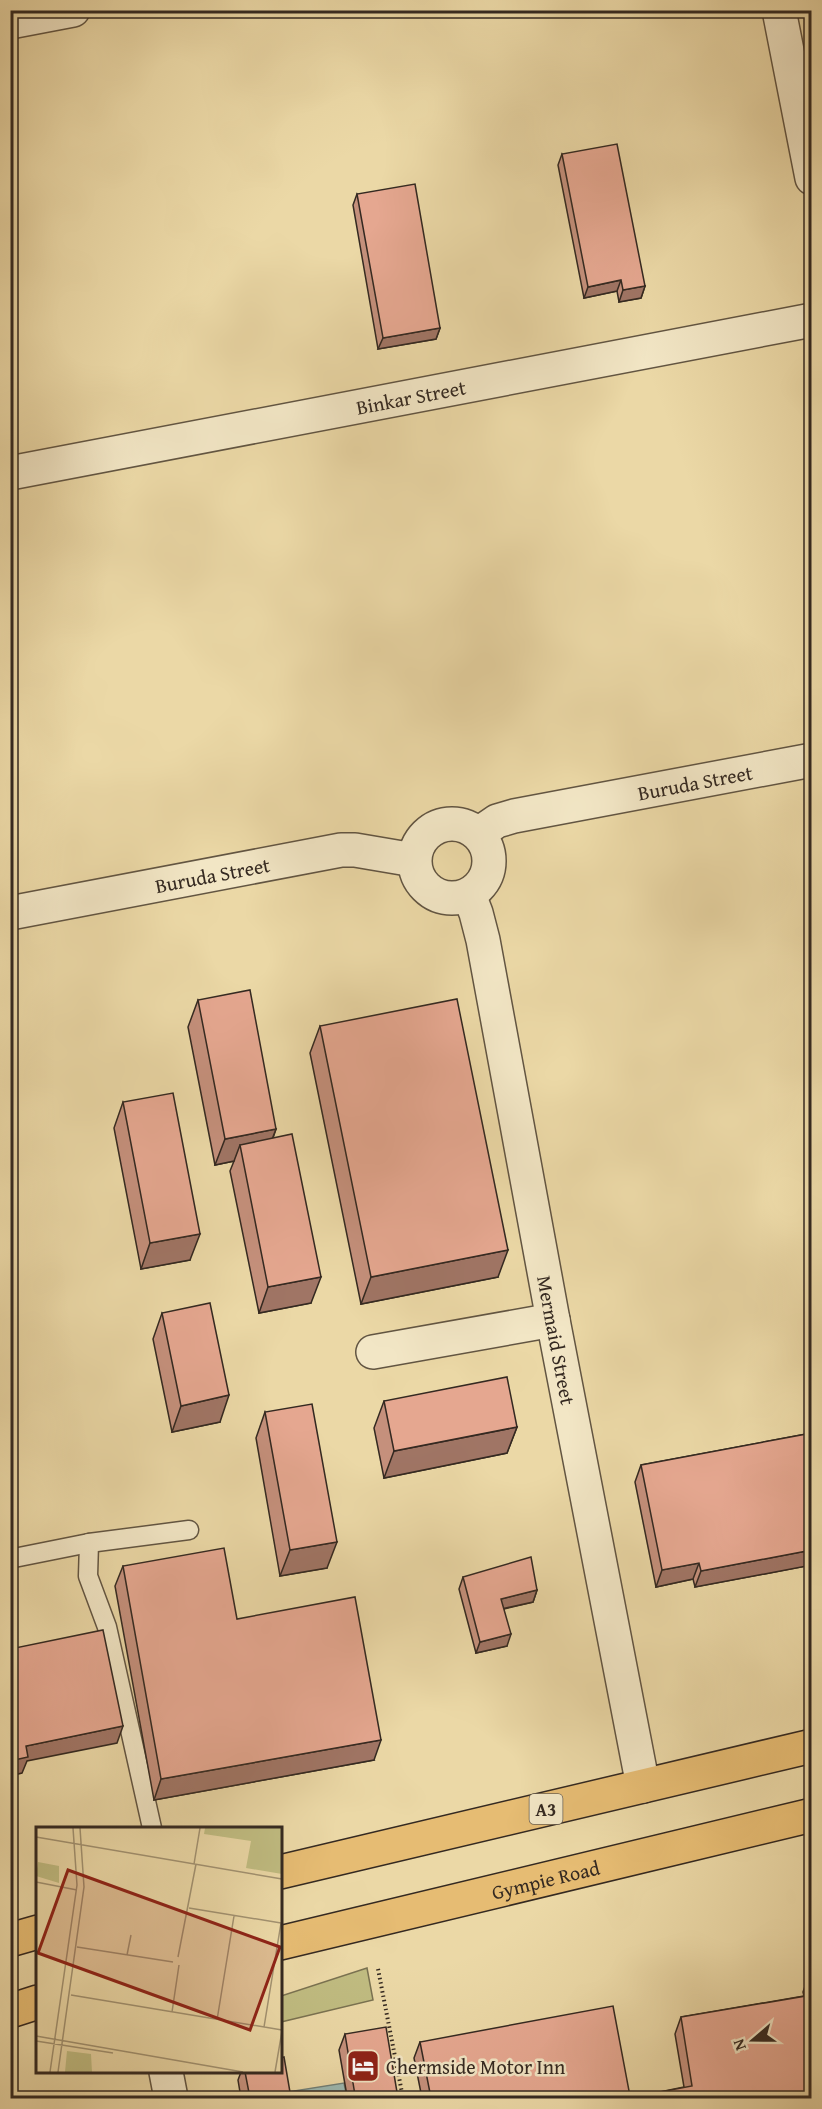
<svg xmlns="http://www.w3.org/2000/svg" width="822" height="2109" font-family="'Gentium Book Plus',serif">
<rect width="100%" height="100%" fill="#ebd8a6"/>
<filter id="stains"><feTurbulence type="fractalNoise" baseFrequency=".00333" numOctaves="4"/><feColorMatrix values="0 0 0 0 .2 0 0 0 0 .09 0 0 0 0 .02 0 0 0 .5 -.17"/></filter>
<radialGradient id="worn" r=".72"><stop offset=".6" stop-color="#630" stop-opacity="0"/><stop offset="1" stop-color="#630" stop-opacity=".3"/></radialGradient>
<polygon fill="#c0bc81" stroke="#7a7251" stroke-width="1.5" points="367,1968 373,2000 281,2022 281,1996"/>
<polygon fill="#9cb8b1" stroke="#727f77" stroke-width="1.5" points="344,2083 347,2098 282,2098 281,2093"/>
<g fill="none" stroke-linecap="round" stroke-linejoin="round">
<g stroke="#625542" stroke-width="21">
<g id="lane">
<polyline points="89,1543 88,1576 107,1627 152,1828"/>
<polyline points="14,1558 89,1543 189,1530"/>
</g>
</g>
<g stroke="#625542" stroke-width="36">
<g id="street">
<polyline points="779,10 812,178"/>
<polyline points="10,22 73,10"/>
<path id="s1" d="M10,473L812,320"/>
<circle cx="452" cy="861" r="37"/>
<path id="s2" d="M478,834L497,821L514,816L812,760"/>
<path id="s3" d="M469,895L476,913L483,940L553,1320L643,1786"/>
<path id="s4" d="M10,913L341,850H355L414,860"/>
<polyline points="373,1352 553,1320"/>
<polyline points="166,2072 171,2098"/>
</g>
</g>
<g stroke="#342921" stroke-width="36">
<g id="highway">
<polyline points="280,1872 812,1746"/>
<polyline points="10,1940 38,1932"/>
<path id="s5" d="M280,1943L812,1815"/>
<polyline points="10,2011 38,2002"/>
</g>
</g>
<polyline stroke="#342921" stroke-width="4" stroke-dasharray="1.5 3" stroke-linecap="butt" points="378,1969 403,2098"/>
<use href="#lane" stroke="#f2e6c5" stroke-width="18"/>
<use href="#street" stroke="#f2e6c5" stroke-width="33"/>
<use href="#highway" stroke="#e6bc73" stroke-width="33"/>
</g>
<g fill="#c5907c" stroke="#342921" stroke-width="1.5">
<polygon points="562,154 645,286 641,298 619,302 617,291 584,298 558,165"/>
<polygon points="357,194 440,328 436,339 378,349 353,205"/>
<polygon points="198,1000 276,1129 273,1138 311,1303 259,1313 230,1171 234,1161 215,1165 188,1027"/>
<polygon points="320,1026 498,1277 361,1304 310,1053"/>
<polygon points="123,1102 190,1260 141,1269 114,1128"/>
<polygon points="162,1313 220,1422 172,1432 153,1339"/>
<polygon points="384,1401 517,1427 507,1453 384,1478 374,1428"/>
<polygon points="265,1412 327,1568 280,1576 256,1438"/>
<polygon points="812,1433 812,1565 695,1587 693,1579 656,1587 635,1482 641,1465"/>
<polygon points="123,1566 237,1619 374,1760 154,1800 115,1586"/>
<polygon points="463,1577 537,1590 533,1602 504,1609 507,1646 476,1653 459,1589"/>
<polygon points="809,1975 812,1975 812,2098 657,2098 660,2092 684,2087 675,2034 681,2017 804,1996 803,1992"/>
<polygon points="345,2034 398,2098 347,2096 339,2050"/>
<polygon points="420,2042 629,2098 422,2098 414,2058"/>
<polygon points="241,2072 280,2072 291,2098 241,2098 238,2080"/>
</g>
<g fill="#a07565" stroke="#342921" stroke-width="1.5">
<polygon points="621,280 617,291 584,298 588,287"/>
<polygon points="645,286 641,298 619,302 623,290"/>
<polygon points="440,328 436,339 378,349 383,338"/>
<polygon points="276,1129 266,1155 240,1145 234,1161 215,1165 225,1139"/>
<polygon points="200,1234 190,1260 141,1269 150,1243"/>
<polygon points="508,1250 498,1277 361,1304 371,1277"/>
<polygon points="321,1277 311,1303 259,1313 268,1287"/>
<polygon points="229,1395 220,1422 172,1432 181,1406"/>
<polygon points="517,1427 507,1453 384,1478 394,1451"/>
<polygon points="337,1542 327,1568 280,1576 290,1550"/>
<polygon points="812,1550 812,1565 695,1587 701,1571"/>
<polygon points="699,1563 693,1579 656,1587 662,1570"/>
<polygon points="537,1590 533,1602 497,1610 501,1599"/>
<polygon points="511,1634 507,1646 476,1653 480,1642"/>
<polygon points="123,1726 117,1743 27,1761 22,1773 10,1776 10,1761 26,1746"/>
<polygon points="381,1740 374,1760 154,1800 161,1779"/>
<polygon points="630,2096 629,2098 615,2098"/>
</g>
<g fill="#e5a790" stroke="#342921" stroke-width="1.5">
<polygon points="617,144 645,286 623,290 621,280 588,287 562,154"/>
<polygon points="415,184 440,328 383,338 357,194"/>
<polygon points="250,990 276,1129 225,1139 198,1000"/>
<polygon points="457,999 508,1250 371,1277 320,1026"/>
<polygon points="173,1093 200,1234 150,1243 123,1102"/>
<polygon points="292,1134 321,1277 268,1287 240,1145"/>
<polygon points="210,1303 229,1395 181,1406 162,1313"/>
<polygon points="507,1377 517,1427 394,1451 384,1401"/>
<polygon points="312,1404 337,1542 290,1550 265,1412"/>
<polygon points="812,1433 812,1550 701,1571 699,1563 662,1570 641,1465"/>
<polygon points="224,1548 237,1619 355,1597 381,1740 161,1779 123,1566"/>
<polygon points="531,1557 537,1590 501,1599 511,1634 480,1642 463,1577"/>
<polygon points="103,1630 123,1726 26,1746 28,1757 10,1761 10,1649"/>
<polygon points="809,1975 812,1975 812,1990"/>
<polygon points="812,1995 812,2098 661,2098 660,2092 692,2086 681,2017"/>
<polygon points="613,2006 630,2096 615,2098 431,2098 420,2042"/>
<polygon points="386,2027 398,2098 335,2098 355,2095 345,2034"/>
<polygon points="284,2057 291,2098 250,2098 245,2072 280,2072 280,2058"/>
</g>
<defs>
<g id="hotel-square" transform="scale(1.725)"><rect x="-9" y="-9" width="18" height="18" rx="4" fill="#8f2418" stroke="#f2e6c5"/><path d="M-6-4.5h1.5V1H6V5H4.5V3h-9V5H-6ZM-4 0a1.8 1.8 0 1 1 3.6 0ZM.5 0V-2.5h3Q6-2.5 6 0Z" fill="#fff"/></g>
</defs>
<g fill-rule="evenodd">
<use href="#hotel-square" x="363" y="2066"/>
</g>
<g text-anchor="middle" dominant-baseline="central" stroke-width="5" stroke-linejoin="round" paint-order="stroke">
<rect fill="#f2e6c5" stroke="#6d6252" stroke-width="1.5" x="529.5" y="1794" width="33" height="30" rx="4.5"/>
<g font-size="18" font-weight="bold" fill="#342921">
<text x="546" y="1809">A3</text>
</g>
<g font-size="20" fill="#342921" stroke="#f2e6c5">
<text stroke="none"><textPath href="#s1" startOffset="408">Binkar Street</textPath></text>
<text stroke="none"><textPath href="#s2" startOffset="225">Buruda Street</textPath></text>
<text stroke="none"><textPath href="#s4" startOffset="206">Buruda Street</textPath></text>
<text stroke="none"><textPath href="#s3" startOffset="454">Mermaid Street</textPath></text>
<text stroke="none"><textPath href="#s5" startOffset="273">Gympie Road</textPath></text>
</g>
<g font-size="20" fill="#342921" stroke="#f2e6c5" text-anchor="start">
<text x="386" y="2066">Chermside Motor Inn</text>
</g>
</g>
<g transform="translate(36 1827)">
<rect width="246" height="246" fill="#ebd8a6"/>
<path d="M169,1H246V47L210,41L215,14L168,7ZM2,35L23,39V56L0,49ZM31,224L55,227L56,245H29Z" fill="#c0bc81"/>
<path fill="none" stroke="#a29271" stroke-width="1.5" d="M0,10L246,52M158,37L164,1M0,55L41,63M153,81L245,96M41,120L137,135M91,128L95,108M142,130L160,37M35,168L246,203M136,185L143,138M181,193L198,89M228,200L245,96M0,209L207,245M0,214L77,226M14,245L41,58L37,1M22,245L48,60L44,1M239,245L246,204"/>
<path fill="#8f2418" fill-opacity="0.15" stroke="#8f2418" stroke-width="3" d="M32,43L244,120L214,203L2,126Z"/>
<rect width="246" height="246" fill="none" stroke="#342921" stroke-width="3"/>
</g>
<rect width="822" height="2109" fill="none" stroke="#ebd8a6" stroke-width="36"/>
<rect x="12" y="12" width="798" height="2085" fill="none" stroke="#342921" stroke-width="3"/>
<rect x="18" y="18" width="786" height="2073" fill="none" stroke="#342921" stroke-width="1.5"/>
<g transform="translate(753 2040) rotate(250)" stroke="#f2e6c5" stroke-width="4.5" paint-order="stroke">
<path d="M0-4.5L10 22L0 15L-10 22Z" fill="#342921"/>
<text y="-9" font-size="16" font-weight="bold" text-anchor="middle" fill="#342921">N</text>
</g>
<rect width="100%" height="100%" filter="url(#stains)"/>
<rect width="100%" height="100%" fill="url(#worn)"/>
</svg>
